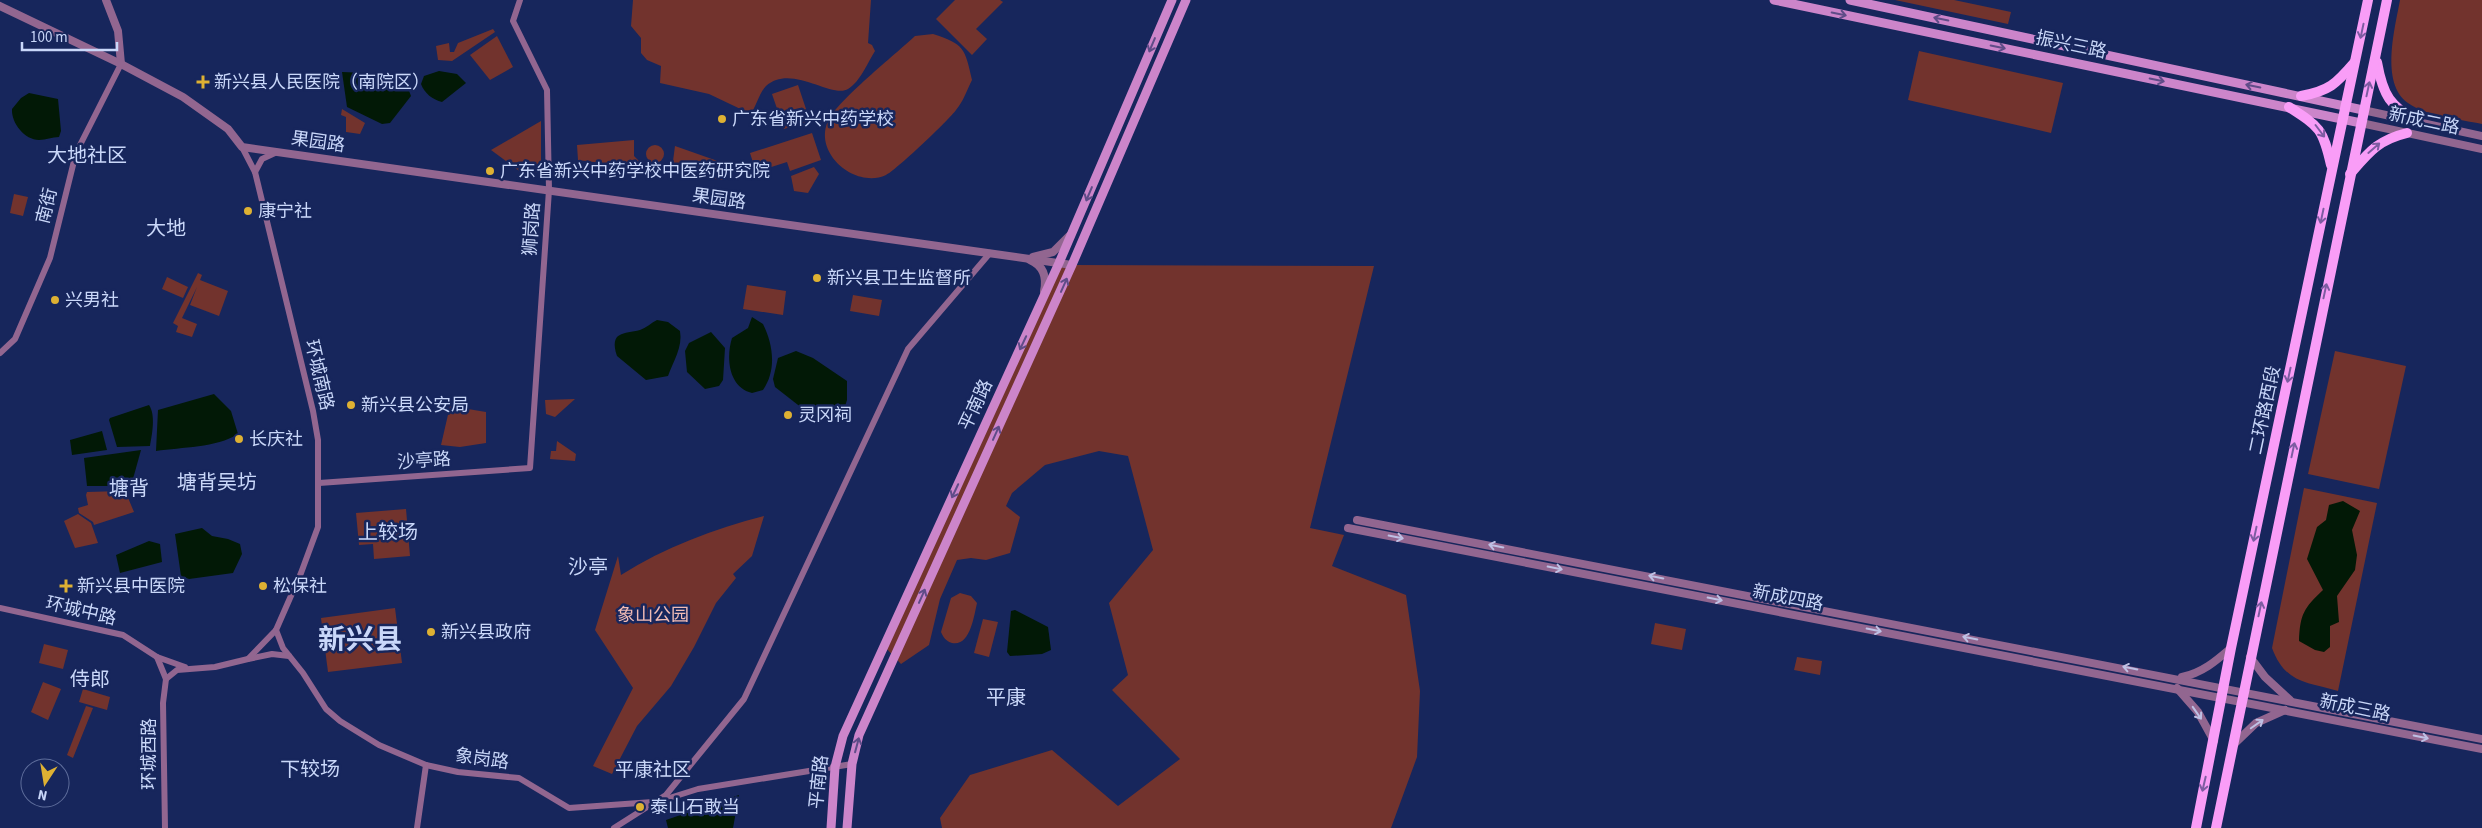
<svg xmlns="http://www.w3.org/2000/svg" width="2482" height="828" font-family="'Source Sans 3','Noto Sans SC',sans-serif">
<rect width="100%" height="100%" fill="#17265c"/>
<g fill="#72332d">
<path d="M633,0H871L868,43L872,45L875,51C868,62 860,82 848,89C832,99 791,63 766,86C760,92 756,106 751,114L709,94L660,83L661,66L647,60L641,53V38L631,26Z"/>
<polygon points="955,0 1000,0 1003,2 976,29 987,39 972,55 936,19"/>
<polygon points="1895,0 1954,0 2011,12 2008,24"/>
<path d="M2400,0H2482V124C2459,119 2428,117 2408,103C2380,83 2395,28 2400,0Z"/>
<polygon points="493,29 495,32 452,61 438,60 436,46 449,43 450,52 454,52 458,43"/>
<path d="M933,34C964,44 965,48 972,80C967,90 963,102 956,110C950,119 894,172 886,175C856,189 813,154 828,121C837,101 896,54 915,36Z"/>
<polygon points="497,36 513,67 490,80 470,55"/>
<polygon points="1919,51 2063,83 2051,133 1908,100"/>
<polygon points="798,85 810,121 784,129 772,94"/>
<polygon points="342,109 365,123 360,134 346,132 346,117 341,115"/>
<polygon points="541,121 541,171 526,176 491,150"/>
<polygon points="812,133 821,160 790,171 787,162 756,172 750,153"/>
<polygon points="634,140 634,156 639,161 639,168 578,160 577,145"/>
<circle cx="655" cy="154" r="9"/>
<polygon points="675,146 729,165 723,180 666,173 667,165 673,161"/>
<polygon points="814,167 819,174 808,193 794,191 791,176"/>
<polygon points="14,194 28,197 23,216 10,213"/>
<polygon points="1059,263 1072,265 1374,266 1310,528 1344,535 1332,566 1406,595 1420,691 1417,757 1391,828 942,828 940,818 970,775 1052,750 1118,806 1180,759 1112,690 1128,675 1109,603 1153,550 1128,456 1099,451 1045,465 1012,493 1006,506 1020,517 1010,553 986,560 971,558 957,560 940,599 929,645 901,664 884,646"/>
<polygon points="198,273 202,275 200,280 228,291 219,316 190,305 197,287 182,318 197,324 192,337 176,332 178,326 173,323"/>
<polygon points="167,277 188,287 183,298 162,289"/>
<polygon points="747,285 786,291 783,315 743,309"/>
<polygon points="853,295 882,300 879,316 850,311"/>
<polygon points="2335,351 2406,366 2379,489 2308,474"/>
<polygon points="575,399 555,417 546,414 545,400"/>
<polygon points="450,406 486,412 486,443 460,447 441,445"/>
<polygon points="557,441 576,454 575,461 550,459 551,451 556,451"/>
<path d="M2304,488L2377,503L2338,691C2306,682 2285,683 2272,648Z"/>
<polygon points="122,491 126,493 134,512 94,525 93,522 79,513 78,508 88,505 86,495 87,492"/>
<polygon points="406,509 410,556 374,559 373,544 359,545 356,513"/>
<polygon points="78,514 91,523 98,543 75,548 64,521"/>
<path d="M764,516L752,556L733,574L736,578L716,603L694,647L671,686L637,726L612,774L593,766L633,688L595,630L618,556L621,575C665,547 714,529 764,516Z"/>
<path d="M960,593L971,596L977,603C974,616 970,647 952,643C946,641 943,637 941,632L951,598Z"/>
<polygon points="395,608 402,663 328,672 321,618"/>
<polygon points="983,619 998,622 989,657 974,653"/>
<polygon points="1655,623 1686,629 1682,650 1651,644"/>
<polygon points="44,644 68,650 63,669 39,663"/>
<polygon points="1797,657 1822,661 1820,675 1794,670"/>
<polygon points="43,682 61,689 48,720 31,712"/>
<polygon points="83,689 110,697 107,710 79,702"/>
<polygon points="86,706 93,708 73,758 67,755"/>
</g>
<g fill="#021906">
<path d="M439,71L457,74L466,83L442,102C433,100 424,93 421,84L424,76Z"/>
<polygon points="342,72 367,73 406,83 411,96 390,123 382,124 347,107"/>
<path d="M29,93L58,99L61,131L59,137C52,137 46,140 39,140C25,140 11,123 12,109L21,98Z"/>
<path d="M752,317L763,324C773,344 777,370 763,390L752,393C728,387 726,357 732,338L748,328Z"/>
<path d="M657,320L668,322L680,331C683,347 673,362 668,376L646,380L617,356C609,331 624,334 640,330C646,328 651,323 657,320Z"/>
<polygon points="711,332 725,348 723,380 719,386 705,389 687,372 685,351 689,343"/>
<polygon points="796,351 813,358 847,381 847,400 843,413 821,415 807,412 775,387 773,379 778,358"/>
<path d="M214,394L231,411L238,434C216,448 182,447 156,451L158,410Z"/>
<path d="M149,405C156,415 152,435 150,446L117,447L109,420L110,418Z"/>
<polygon points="102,431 107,450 72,455 70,440"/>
<polygon points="141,450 131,486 87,486 84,458"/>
<path d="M2343,501L2360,511L2352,530L2357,555L2355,570L2337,596L2339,622L2330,626V647L2324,652L2315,650L2299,641C2300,614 2304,608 2323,590L2307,559L2317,527L2326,520L2329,505Z"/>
<polygon points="202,528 212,536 228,539 240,544 242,554 233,573 189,579 181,576 175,534"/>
<polygon points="149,541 160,544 162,562 120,573 116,555"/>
<polygon points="1015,610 1048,627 1051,650 1042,654 1010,656 1007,652 1011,611"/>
<polygon points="739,795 733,828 668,828 666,820"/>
</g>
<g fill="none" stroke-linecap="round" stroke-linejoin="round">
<g stroke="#926690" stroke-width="6">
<polyline points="255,172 262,159 277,152"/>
<polyline points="0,353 15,339 50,258 76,153 121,64"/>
<polyline points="319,483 530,468 549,190 547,90 513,21 520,0"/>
<polyline points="0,608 123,635 157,657 166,679 163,703 165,828"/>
<polyline points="276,630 283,648 303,673 326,709 340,721 379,745 426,765 458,772 519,778 569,808 653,802"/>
<polyline points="157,657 185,667"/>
<polyline points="248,659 272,654 289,656"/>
<polyline points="166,679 177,670 215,667 248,659 276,630 301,573 318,527 318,440 313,411 255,172 242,147"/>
<polyline points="663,800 698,789 852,764"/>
<polyline points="417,828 426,765"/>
<polyline points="614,828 666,795 744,699 908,349 990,253"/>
</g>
<g stroke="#926690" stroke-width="8">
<polyline points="106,0 118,31 121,64"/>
<polyline points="0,6 121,64 183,97 228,129 242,147 1072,265"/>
<polyline points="2363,110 2482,136"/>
<polyline points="2361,123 2482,149"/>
<polyline points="1033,257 1053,252 1069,236"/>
<path d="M1030,260C1044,266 1047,277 1044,291"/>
<polyline points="1357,520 2482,739"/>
<polyline points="1348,528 2482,749"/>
<polyline points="2250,657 2265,677 2290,700"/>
<path d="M2182,677C2202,673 2216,661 2231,648"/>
<polyline points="2177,688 2198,712 2214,741"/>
<polyline points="2233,745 2256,723 2285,710"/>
</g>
<g stroke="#cc85ca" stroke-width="9">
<polyline points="1774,0 2361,123"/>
<polyline points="1850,0 2363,110"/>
<polyline points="831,828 835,767 843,736 1059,263 1172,0"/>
<polyline points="847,828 852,764 859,735 1072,265 1186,0"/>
</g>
<g stroke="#f99df7" stroke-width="10">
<path d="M2377,62C2383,96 2390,106 2419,123"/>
<path d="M2301,96C2329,91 2336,84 2354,63"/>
<path d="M2289,107C2320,127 2323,129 2331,165"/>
<path d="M2350,174C2369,152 2378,140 2407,133"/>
<polyline points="2196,828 2231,648 2368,0"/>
<polyline points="2216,828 2387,0"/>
</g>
</g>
<defs><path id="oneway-shaft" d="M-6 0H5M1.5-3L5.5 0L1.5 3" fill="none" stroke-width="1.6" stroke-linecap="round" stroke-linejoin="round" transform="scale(1.25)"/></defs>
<g stroke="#5f4c88">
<use href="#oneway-shaft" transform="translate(1839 14) rotate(12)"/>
<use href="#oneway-shaft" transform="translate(1941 19) rotate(-168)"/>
<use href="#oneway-shaft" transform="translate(1152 45) rotate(113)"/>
<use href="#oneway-shaft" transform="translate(1998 47) rotate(12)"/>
<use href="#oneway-shaft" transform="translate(2157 80) rotate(12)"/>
<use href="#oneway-shaft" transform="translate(2253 86) rotate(-168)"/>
<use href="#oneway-shaft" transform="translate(1089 194) rotate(113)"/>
<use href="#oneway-shaft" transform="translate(1064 285) rotate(-66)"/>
<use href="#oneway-shaft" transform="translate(1023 343) rotate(115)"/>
<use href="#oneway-shaft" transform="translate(996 433) rotate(-66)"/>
<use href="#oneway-shaft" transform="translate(955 491) rotate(115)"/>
<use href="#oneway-shaft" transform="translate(922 596) rotate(-66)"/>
<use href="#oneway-shaft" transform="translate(857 745) rotate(-75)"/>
</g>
<g stroke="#7d5ca2">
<use href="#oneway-shaft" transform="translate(2362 31) rotate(102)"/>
<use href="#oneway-shaft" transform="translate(2368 89) rotate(-78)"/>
<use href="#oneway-shaft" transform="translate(2320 131) rotate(53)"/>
<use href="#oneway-shaft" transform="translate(2374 148) rotate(-41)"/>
<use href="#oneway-shaft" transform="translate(2322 216) rotate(102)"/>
<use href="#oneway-shaft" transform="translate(2325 291) rotate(-78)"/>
<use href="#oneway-shaft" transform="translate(2289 375) rotate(102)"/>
<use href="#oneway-shaft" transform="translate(2293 450) rotate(-78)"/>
<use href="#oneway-shaft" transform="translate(2255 534) rotate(102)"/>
<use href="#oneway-shaft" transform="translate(2260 609) rotate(-78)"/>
<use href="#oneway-shaft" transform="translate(2204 784) rotate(103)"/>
</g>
<g stroke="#bec0e4">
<use href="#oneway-shaft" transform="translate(1396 537) rotate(11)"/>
<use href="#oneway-shaft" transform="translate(1496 546) rotate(-169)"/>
<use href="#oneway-shaft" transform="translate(1555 568) rotate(11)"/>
<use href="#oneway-shaft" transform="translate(1656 577) rotate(-169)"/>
<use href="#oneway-shaft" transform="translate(1715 599) rotate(11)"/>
<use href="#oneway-shaft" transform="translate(1874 630) rotate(11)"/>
<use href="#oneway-shaft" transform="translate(1970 638) rotate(-169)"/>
<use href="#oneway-shaft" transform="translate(2130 668) rotate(-169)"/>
<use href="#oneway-shaft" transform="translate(2197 713) rotate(55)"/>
<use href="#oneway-shaft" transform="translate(2257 724) rotate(-35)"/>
<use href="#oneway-shaft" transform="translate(2421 737) rotate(12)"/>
</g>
<g fill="#deb133" stroke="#17265c" stroke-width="2">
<path d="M200.5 74.5h5v5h5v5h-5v5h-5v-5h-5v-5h5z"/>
<circle cx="722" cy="119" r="5"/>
<circle cx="490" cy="171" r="5"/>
<circle cx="248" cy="211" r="5"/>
<circle cx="817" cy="278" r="5"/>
<circle cx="55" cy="300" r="5"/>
<circle cx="351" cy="405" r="5"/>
<circle cx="788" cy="415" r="5"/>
<circle cx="239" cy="439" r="5"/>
<path d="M63.5 578.5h5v5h5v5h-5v5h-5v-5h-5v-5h5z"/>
<circle cx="263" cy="586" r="5"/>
<circle cx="431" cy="632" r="5"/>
<circle cx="640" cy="807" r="5"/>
</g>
<g text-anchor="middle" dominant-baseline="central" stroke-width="5" stroke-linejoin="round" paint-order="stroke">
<g font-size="18" fill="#c9d7f9" stroke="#17265c">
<text transform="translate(2071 45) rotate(12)">振兴三路</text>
<text transform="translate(2424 121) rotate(12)">新成二路</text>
<text transform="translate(318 142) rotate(8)">果园路</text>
<text transform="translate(719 199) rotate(8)">果园路</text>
<text transform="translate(47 206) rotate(-76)">南街</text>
<text transform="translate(532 229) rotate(-86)">狮岗路</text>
<text transform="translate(319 375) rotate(77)">环城南路</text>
<text transform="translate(976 405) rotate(-65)">平南路</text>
<text transform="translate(2265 410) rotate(-78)">二环路西段</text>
<text transform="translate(424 461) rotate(-4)">沙亭路</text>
<text transform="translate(1788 598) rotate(11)">新成四路</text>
<text transform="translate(81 611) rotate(13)">环城中路</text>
<text transform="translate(2355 708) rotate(12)">新成三路</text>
<text transform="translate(149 754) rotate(-90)">环城西路</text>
<text transform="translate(482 759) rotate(8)">象岗路</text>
<text transform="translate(819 782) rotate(-84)">平南路</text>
</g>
<g font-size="18" fill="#c9d7f9" stroke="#17265c" text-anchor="start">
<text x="214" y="82">新兴县人民医院（南院区）</text>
<text x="732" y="119">广东省新兴中药学校</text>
<text x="500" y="171">广东省新兴中药学校中医药研究院</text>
<text x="258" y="211">康宁社</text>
<text x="827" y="278">新兴县卫生监督所</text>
<text x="65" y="300">兴男社</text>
<text x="361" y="405">新兴县公安局</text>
<text x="798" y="415">灵冈祠</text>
<text x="249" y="439">长庆社</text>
<text x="77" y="586">新兴县中医院</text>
<text x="273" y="586">松保社</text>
<text x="441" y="632">新兴县政府</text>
<text x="650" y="807">泰山石敢当</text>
</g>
<g font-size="18" fill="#f1bcb5" stroke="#17265c">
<text x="653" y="615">象山公园</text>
</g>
<g font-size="19" fill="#c9d7f9" stroke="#17265c">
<text x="653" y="770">平康社区</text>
</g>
<g font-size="20" fill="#c9d7f9" stroke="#17265c">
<text x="87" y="156">大地社区</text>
<text x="166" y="229">大地</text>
<text x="217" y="483">塘背吴坊</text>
<text x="129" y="489">塘背</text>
<text x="388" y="533">上较场</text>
<text x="588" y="568">沙亭</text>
<text x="90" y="680">侍郎</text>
<text x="1006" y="698">平康</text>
<text x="310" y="770">下较场</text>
</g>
<g font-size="28" font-weight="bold" fill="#c9d7f9" stroke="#17265c">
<text x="360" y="640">新兴县</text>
</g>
</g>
<g transform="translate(45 783) rotate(192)"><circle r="24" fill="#17265c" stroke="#5e6d9b"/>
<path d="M0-4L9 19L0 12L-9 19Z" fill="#deb133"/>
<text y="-8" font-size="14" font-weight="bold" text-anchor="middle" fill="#c9d7f9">N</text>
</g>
<path d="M22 42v8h95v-8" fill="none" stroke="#c9d7f9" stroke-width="2.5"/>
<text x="30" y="42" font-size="15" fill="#c9d7f9" stroke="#17265c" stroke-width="4" paint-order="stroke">100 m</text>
</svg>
